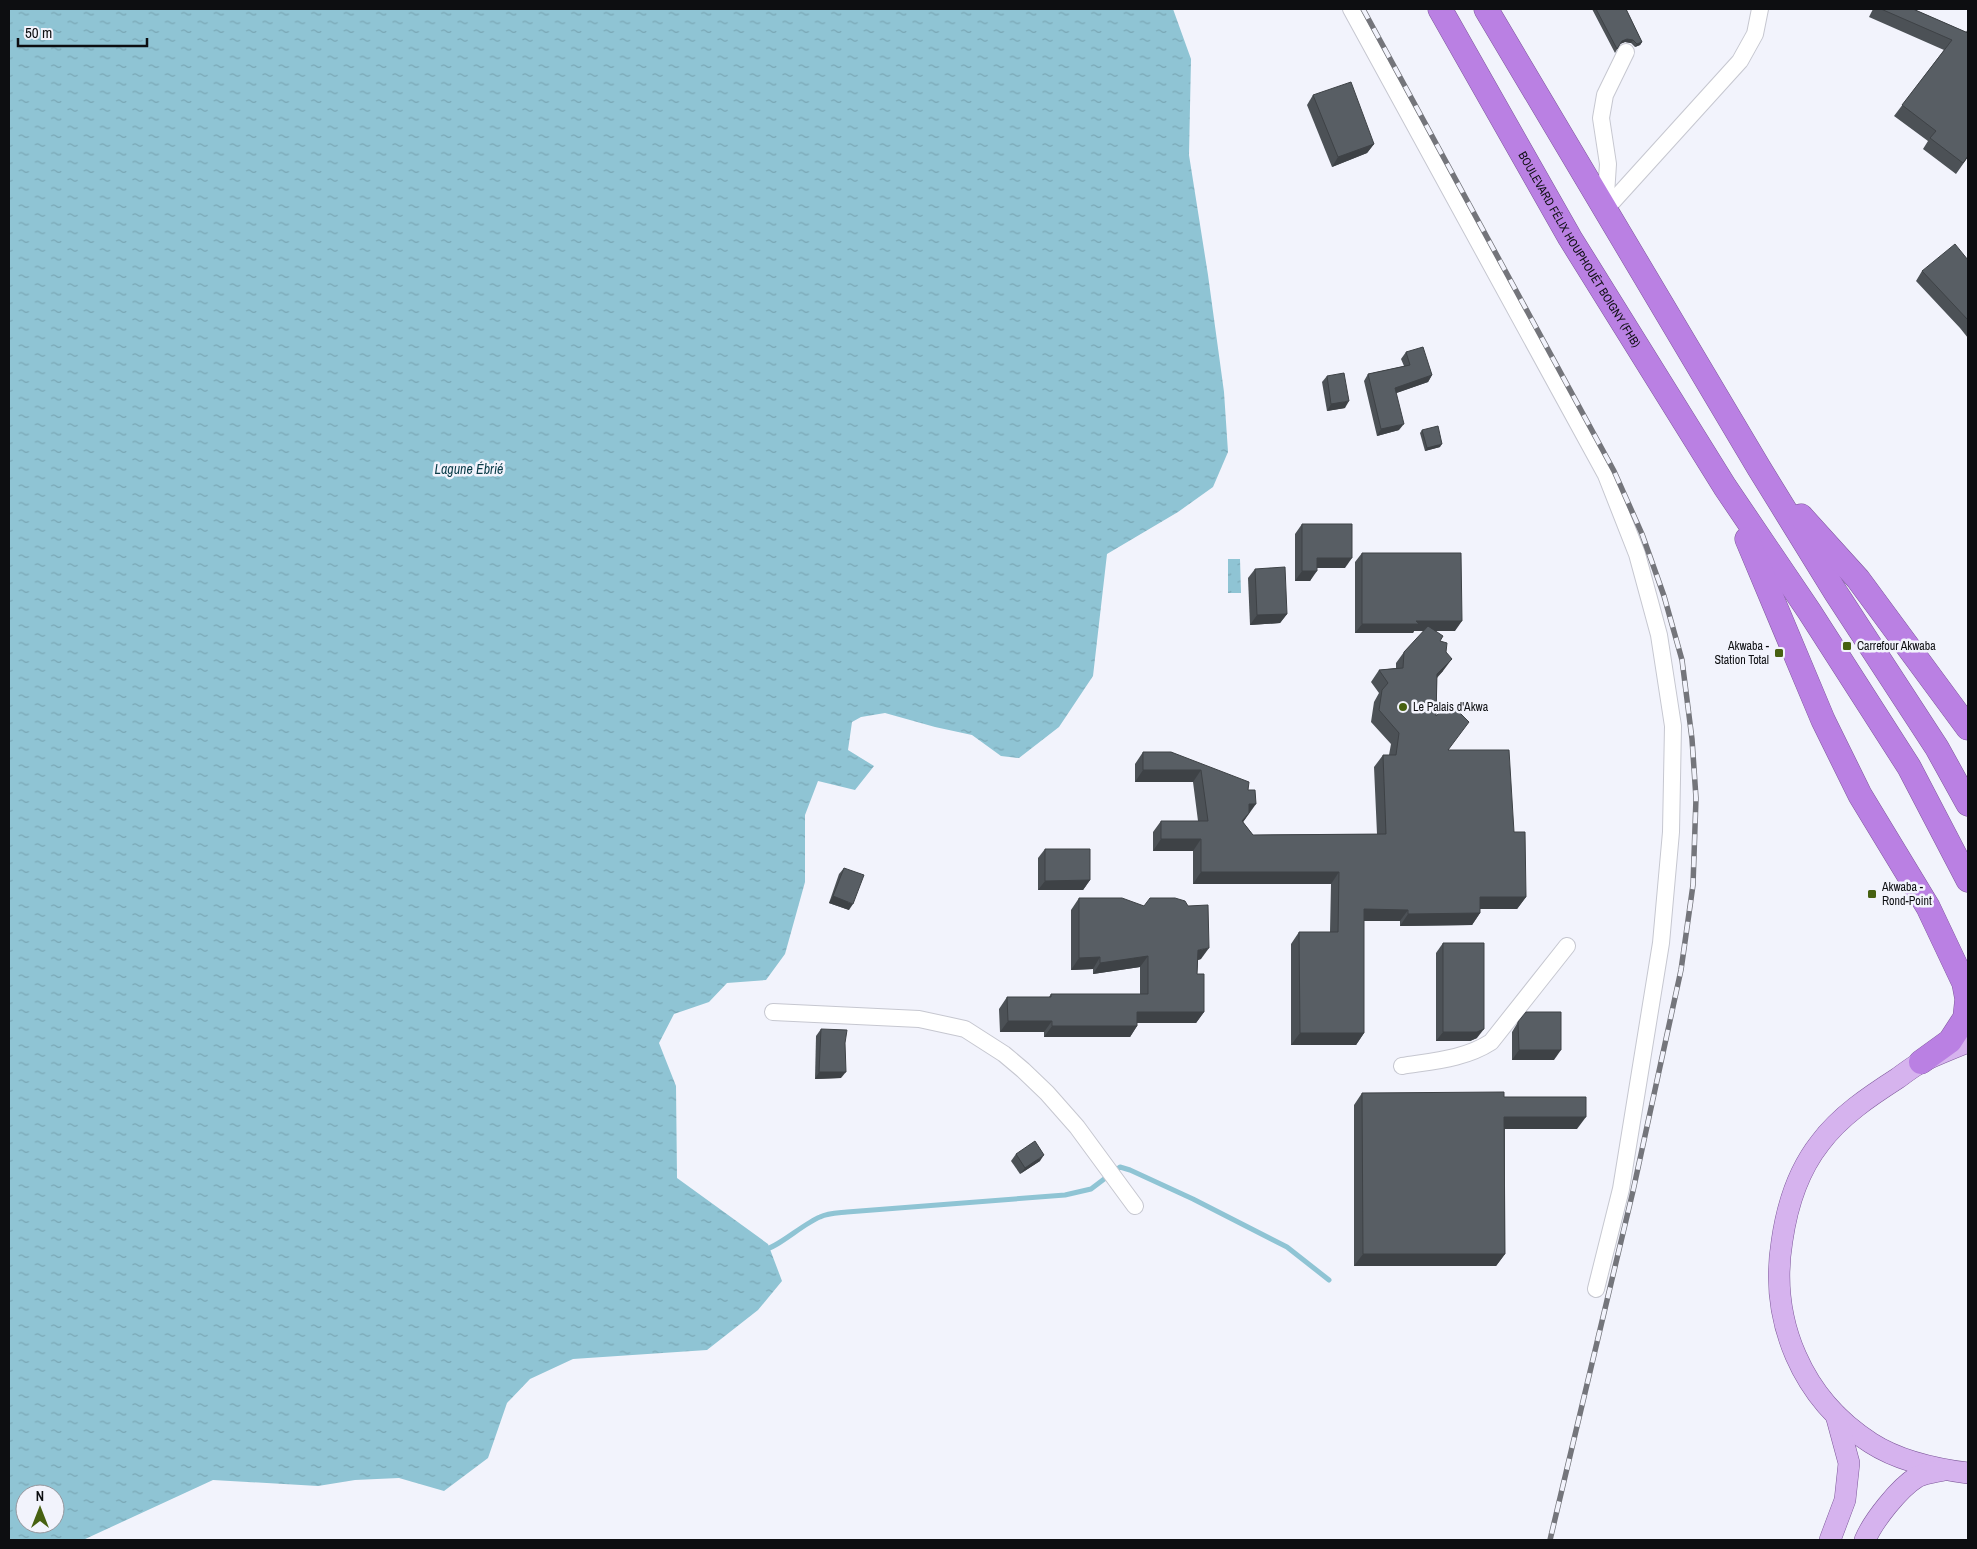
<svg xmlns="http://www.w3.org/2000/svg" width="1977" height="1549" font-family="'Archivo Narrow',sans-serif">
<defs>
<pattern id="water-ripples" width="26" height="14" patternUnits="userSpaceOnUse" patternTransform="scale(1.25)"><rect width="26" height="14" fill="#8fc4d4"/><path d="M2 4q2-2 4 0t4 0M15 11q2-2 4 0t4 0" fill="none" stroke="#7aa7b5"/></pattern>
</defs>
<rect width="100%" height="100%" fill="#f2f3fc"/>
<g fill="url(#water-ripples)" fill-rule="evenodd">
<path d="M9,9H1173L1191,59L1189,155L1208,275L1224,392L1228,452L1213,487L1178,512L1107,554L1093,676L1059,727L1019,758L1001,756L972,735L935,727L885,713L861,717L852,722L848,750L874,766L855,790L818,781L805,815V882L785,954L766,980L727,983L709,1002L674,1014L659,1043L676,1086L677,1178L768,1244L782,1281L758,1310L707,1350L573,1359L530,1379L507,1403L488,1458L444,1491L399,1478L355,1480L318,1486L213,1480L83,1540H9ZM25,1494H55V1524H25Z"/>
<polygon points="1228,559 1240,559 1241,593 1228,593"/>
</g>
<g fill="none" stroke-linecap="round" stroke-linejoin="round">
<path stroke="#8fc4d4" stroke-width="5" d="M763,1250C776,1249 804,1223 820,1217C828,1213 838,1213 847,1212L1065,1195L1091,1189L1120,1167L1130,1170L1193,1199L1287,1247L1329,1280"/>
<g stroke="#c6c7d0" stroke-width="18">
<g id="minor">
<polyline points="1351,9 1606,475 1637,554 1659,635 1673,726 1671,832 1661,943 1621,1189 1596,1289"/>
<polyline points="1605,210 1740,61 1755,34 1760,9"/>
<polyline points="1605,210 1608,164 1601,118 1605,95 1626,52"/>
<polyline points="773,1012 919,1019 965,1029 1004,1054 1023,1070 1047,1093 1077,1127 1135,1206"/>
<path d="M1402,1066C1433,1061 1465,1059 1491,1042L1567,946"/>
</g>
</g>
<g stroke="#7d589a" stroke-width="22">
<g id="major">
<path d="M1968,1042C1953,1048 1938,1054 1923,1061C1914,1066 1906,1072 1898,1078C1870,1096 1840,1116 1820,1143C1798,1171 1787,1206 1782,1241C1769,1321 1802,1399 1871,1443C1899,1461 1936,1469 1968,1473"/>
<polyline points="1830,1540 1845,1500 1849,1463 1836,1415"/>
<path d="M1865,1540C1873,1521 1899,1488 1917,1477C1925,1473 1935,1472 1944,1470"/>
</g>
</g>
<g stroke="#7d589a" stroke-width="25">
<g id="highway">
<path id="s1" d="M1440,9L1570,238L1725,487L1809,611L1909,767L1968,880"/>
<polyline points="1486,9 1759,468 1836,593 1937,748 1968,804"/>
<polyline points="1801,516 1858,579 1968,728"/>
<polyline points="1747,539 1823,720 1860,795 1928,907 1964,983 1967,999 1965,1018 1950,1041 1921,1062"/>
</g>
</g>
<use href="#minor" stroke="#fff" stroke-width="16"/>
<use href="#major" stroke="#d6b3ee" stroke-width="21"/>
<use href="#highway" stroke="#ba80e3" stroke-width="24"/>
<g stroke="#74757b" stroke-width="5.5">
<polyline id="rail" points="1363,9 1614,471 1642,534 1664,596 1682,660 1692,739 1696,798 1693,885 1681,970 1633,1191 1550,1540"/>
</g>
<use href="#rail" stroke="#f2f3fc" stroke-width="4" stroke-dasharray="11" stroke-linecap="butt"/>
</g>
<g fill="#4c5156">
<polygon points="1592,9 1626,9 1642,42 1640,45 1635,47 1631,43 1625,42 1620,44 1615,53"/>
<polygon points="1873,9 1913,9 1966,32 1968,29 1968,157 1956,174 1923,149 1928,141 1894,116 1944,50 1869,17"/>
<polygon points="1313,95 1374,144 1367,153 1332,167 1307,105"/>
<polygon points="1968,260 1968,338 1960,328 1916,281 1922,271"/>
<polygon points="1406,352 1432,375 1428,382 1396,393 1399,430 1377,436 1364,381 1368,374 1404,366 1401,359"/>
<polygon points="1327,376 1345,408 1327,411 1322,382"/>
<polygon points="1422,430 1440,447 1425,451 1420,433"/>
<polygon points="1302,524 1345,568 1317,568 1310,581 1295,581 1295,534"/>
<polygon points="1362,553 1455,631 1436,631 1440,641 1443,671 1437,678 1436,716 1449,750 1514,832 1526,897 1517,909 1480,909 1480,913 1472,925 1400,926 1400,921 1364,921 1364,1033 1356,1045 1291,1045 1291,944 1299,932 1330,932 1331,884 1193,884 1193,851 1153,851 1153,832 1161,821 1198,821 1193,782 1135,782 1135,764 1143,752 1171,752 1248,790 1247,816 1243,822 1253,835 1377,834 1374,767 1383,755 1389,755 1391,744 1371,722 1374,702 1379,693 1371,682 1379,670 1396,668 1396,663 1404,652 1424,631 1414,631 1413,633 1355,633 1355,562"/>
<polygon points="1255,569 1287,614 1280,623 1250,625 1248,578"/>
<polygon points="1045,849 1090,880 1083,890 1038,890 1038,858"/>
<polygon points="844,868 849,910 829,903 839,874"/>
<polygon points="1079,898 1201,959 1198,960 1197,974 1204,1012 1196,1023 1137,1023 1137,1026 1130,1037 1044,1037 1044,1032 1000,1032 999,1009 1007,997 1049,997 1051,994 1140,994 1140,967 1093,974 1093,969 1071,970 1071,910"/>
<polygon points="1443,943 1477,1038 1470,1041 1436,1041 1436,953"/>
<polygon points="1518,1022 1554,1060 1512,1060 1512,1032"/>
<polygon points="821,1029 841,1078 815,1079 816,1036"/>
<polygon points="1362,1093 1504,1097 1577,1129 1505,1129 1505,1254 1496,1266 1354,1266 1354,1105"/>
<polygon points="1016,1154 1040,1161 1020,1174 1011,1161"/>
</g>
<g fill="#3e4246">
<polygon points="1627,39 1633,40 1631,43 1625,42 1620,44 1622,41"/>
<polygon points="1642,42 1640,45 1635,47 1637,44"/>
<polygon points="1374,144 1367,153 1332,167 1338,157"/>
<polygon points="1432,375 1428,382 1391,395 1395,388"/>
<polygon points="1349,401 1345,408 1327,411 1331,404"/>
<polygon points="1404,424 1399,430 1377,436 1381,429"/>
<polygon points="1442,444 1440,447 1425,451 1427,448"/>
<polygon points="1317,558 1352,558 1345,568 1310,568"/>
<polygon points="1302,571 1317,571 1310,581 1295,581"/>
<polygon points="1287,614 1280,623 1250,625 1257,615"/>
<polygon points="1416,621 1462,621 1455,631 1414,631 1413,633 1355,633 1362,624"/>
<polygon points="1452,659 1443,671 1429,685 1437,674"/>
<polygon points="1143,770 1201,770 1193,782 1135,782"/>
<polygon points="1249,804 1256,804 1241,825"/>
<polygon points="1161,839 1201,839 1193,851 1153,851"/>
<polygon points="1201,872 1339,872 1331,884 1193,884"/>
<polygon points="1090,880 1083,890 1038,890 1045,881"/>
<polygon points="833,896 853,904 849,910 829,903"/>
<polygon points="1480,897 1526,897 1517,909 1472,909"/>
<polygon points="1364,909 1408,910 1400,921 1356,921"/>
<polygon points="1480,913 1472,925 1400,926 1408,914"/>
<polygon points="1209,948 1201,959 1191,962 1198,950"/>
<polygon points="1148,956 1140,967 1093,974 1100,963"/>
<polygon points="1100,957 1093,969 1071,970 1079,958"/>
<polygon points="1137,1012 1204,1012 1196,1023 1130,1023"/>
<polygon points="1008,1021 1052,1021 1044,1032 1000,1032"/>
<polygon points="1052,1026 1137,1026 1130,1037 1044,1037"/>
<polygon points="1484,1029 1477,1038 1470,1041 1436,1041 1443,1032"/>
<polygon points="1300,1033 1364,1033 1356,1045 1291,1045"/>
<polygon points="1519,1050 1561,1050 1554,1060 1512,1060"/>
<polygon points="819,1072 846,1072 841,1078 815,1079"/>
<polygon points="1504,1117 1586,1117 1577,1129 1496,1129"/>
<polygon points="1044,1155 1040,1161 1020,1174 1025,1168"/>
<polygon points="1363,1254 1505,1254 1496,1266 1354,1266"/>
</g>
<g fill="#585e64" stroke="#3e4246">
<polygon points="1596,9 1626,9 1642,42 1637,44 1633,40 1627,39 1622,41 1617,49"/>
<polygon points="1881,9 1913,9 1968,33 1968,32 1968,156 1963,163 1930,138 1936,131 1902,105 1952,40"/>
<polygon points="1351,82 1374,144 1338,157 1313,95"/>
<polygon points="1955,244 1968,260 1968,320 1922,271"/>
<polygon points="1423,347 1432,375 1395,388 1404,424 1381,429 1368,374 1410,365 1406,352"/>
<polygon points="1344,373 1349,401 1331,404 1327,376"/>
<polygon points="1438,426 1442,444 1427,448 1422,430"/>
<polygon points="1302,524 1352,524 1352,558 1317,558 1317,571 1302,571"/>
<polygon points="1362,553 1461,553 1462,621 1416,621 1419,624 1362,624"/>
<polygon points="1285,567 1287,614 1257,615 1255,569"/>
<polygon points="1428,626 1443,636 1440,641 1447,643 1446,652 1452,659 1437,674 1436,716 1450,703 1469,722 1448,750 1509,750 1514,832 1525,832 1526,897 1480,897 1480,913 1408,914 1408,910 1364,909 1364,1033 1300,1033 1299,932 1338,932 1339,872 1201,872 1201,839 1161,839 1161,821 1208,821 1201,770 1143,770 1143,752 1171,752 1249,782 1248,790 1255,790 1256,804 1249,804 1249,813 1242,821 1253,835 1386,834 1383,755 1396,755 1399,733 1379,710 1382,690 1388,683 1379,670 1403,668 1404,652"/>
<polygon points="1045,849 1090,849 1090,880 1045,881"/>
<polygon points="844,868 864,875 853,904 833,896"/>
<polygon points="1079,898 1122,898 1144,906 1150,898 1175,898 1185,901 1188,906 1208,905 1209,948 1198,950 1197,974 1204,974 1204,1012 1137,1012 1137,1026 1052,1026 1052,1021 1008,1021 1007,997 1051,997 1051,994 1148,994 1148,956 1100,963 1100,957 1079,958"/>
<polygon points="1443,943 1484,943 1484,1029 1477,1032 1443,1032"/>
<polygon points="1526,1012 1561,1012 1561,1050 1519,1050 1518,1022"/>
<polygon points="821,1029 847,1030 845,1043 846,1072 819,1072"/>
<polygon points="1504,1092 1504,1097 1586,1097 1586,1117 1504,1117 1505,1254 1363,1254 1362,1093"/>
<polygon points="1035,1141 1044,1155 1025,1168 1016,1154"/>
</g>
<g fill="#476111" stroke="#f2f3fc" stroke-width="2">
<rect x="1842" y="641" width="10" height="10" rx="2.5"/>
<rect x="1774" y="648" width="10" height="10" rx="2.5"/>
<circle cx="1403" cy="707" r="5"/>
<rect x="1867" y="889" width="10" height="10" rx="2.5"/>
</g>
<g text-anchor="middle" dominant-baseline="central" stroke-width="5" stroke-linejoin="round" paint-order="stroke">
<g font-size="12" fill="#0d0e11" stroke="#f2f3fc">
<text stroke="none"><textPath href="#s1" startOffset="278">BOULEVARD FÉLIX HOUPHOUËT BOIGNY (FHB)</textPath></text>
</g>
<g font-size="12" fill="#0d0e11" stroke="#f2f3fc" text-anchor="start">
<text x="1769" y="646" text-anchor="end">Akwaba -<tspan x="1769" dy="14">Station Total</tspan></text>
<text x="1857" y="646">Carrefour Akwaba</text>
<text x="1413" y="707">Le Palais d'Akwa</text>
<text x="1882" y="887">Akwaba -<tspan x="1882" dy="14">Rond-Point</tspan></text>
</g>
<g font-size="14" font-style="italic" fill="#093b47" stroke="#f2f3fc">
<text x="469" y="469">Lagune Ébrié</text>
</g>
</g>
<rect width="1977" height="1549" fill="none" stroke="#0d0e11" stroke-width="20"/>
<g transform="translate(40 1509)"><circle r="24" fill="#f2f3fc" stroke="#96979e"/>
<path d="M0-4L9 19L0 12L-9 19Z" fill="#476111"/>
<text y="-8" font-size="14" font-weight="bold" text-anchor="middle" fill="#0d0e11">N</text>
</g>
<path d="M18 38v8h129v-8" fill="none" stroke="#0d0e11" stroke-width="2.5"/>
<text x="25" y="38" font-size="15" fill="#0d0e11" stroke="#f2f3fc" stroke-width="4" paint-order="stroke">50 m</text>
</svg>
